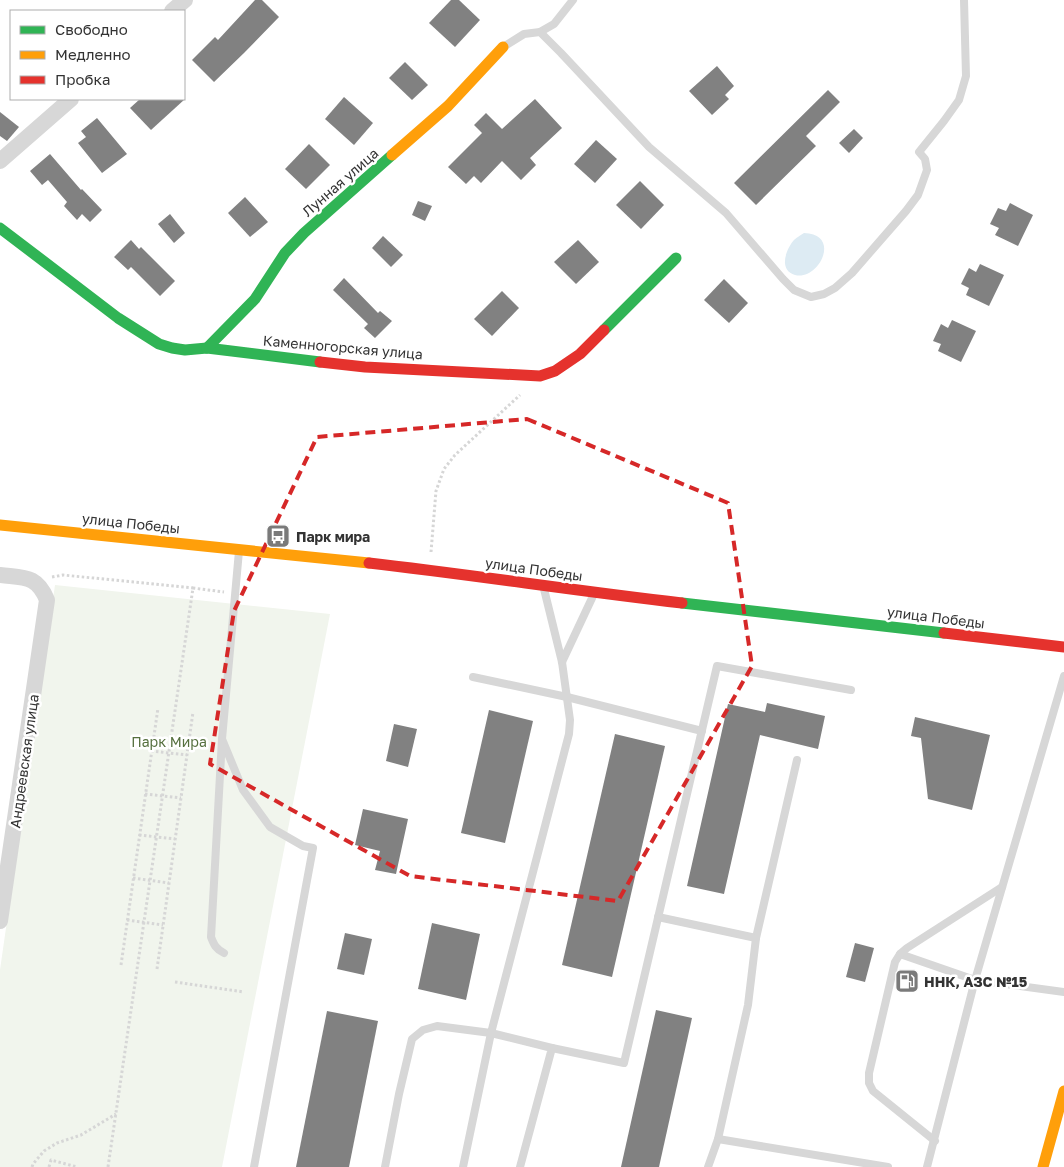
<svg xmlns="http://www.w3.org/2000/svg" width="1064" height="1167" font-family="'Golos Text',sans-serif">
<rect width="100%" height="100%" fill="#fff"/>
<polygon fill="#f1f5ed" points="55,585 330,614 222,1167 0,1167 0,970"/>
<path fill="#ddebf3" d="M804,233C842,234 819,281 795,275C778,270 786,249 794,240C797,237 801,235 804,233Z"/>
<g fill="#818181">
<polygon points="255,0 262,0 279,17 244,53 214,82 192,60 215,37 218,40"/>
<polygon points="451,0 459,0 480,20 455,47 429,23"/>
<polygon points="405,62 428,85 412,100 389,78"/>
<polygon points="717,66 734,86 725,95 729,99 712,115 689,91"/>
<polygon points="828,90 840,102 806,136 816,146 756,205 734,183"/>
<polygon points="344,97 373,123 354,145 325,119"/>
<polygon points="140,99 185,99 151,130 130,108"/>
<polygon points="535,99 562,128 530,158 536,165 521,180 502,161 481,183 474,176 466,184 448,167 482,133 474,125 486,113 502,129"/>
<polygon points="0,112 19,127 7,141 0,136"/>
<polygon points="97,118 127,154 102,173 78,143 86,137 81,131"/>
<polygon points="854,129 863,138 849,153 839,143"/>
<polygon points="596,140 617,159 595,183 574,164"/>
<polygon points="309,144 330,165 306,189 285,169"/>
<polygon points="50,154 81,190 82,189 102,210 90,222 82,214 77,220 64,206 67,202 48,180 42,185 30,171"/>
<polygon points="640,181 664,205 641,229 616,205"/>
<polygon points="245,197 268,222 250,237 228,213"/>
<polygon points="418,201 432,206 425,221 412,215"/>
<polygon points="1010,203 1033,215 1018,246 995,235 999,228 990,224 998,208 1006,211"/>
<polygon points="170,214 185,233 174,243 158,224"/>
<polygon points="383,236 403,255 391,267 372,248"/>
<polygon points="131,240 139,249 141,247 175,281 160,296 131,267 128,270 114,257"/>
<polygon points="578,240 599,262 576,284 554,262"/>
<polygon points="980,264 1004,275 989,306 966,295 969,288 961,284 969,268 976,272"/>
<polygon points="344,278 378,313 380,311 392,321 375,338 364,328 368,324 333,290"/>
<polygon points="724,279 748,303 729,323 704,300"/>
<polygon points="502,291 519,308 492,336 474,319"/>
<polygon points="952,320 976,331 961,362 938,351 941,344 933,341 941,324 948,328"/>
<polygon points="767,703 825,716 818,749 760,735 724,894 687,886 728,704 765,712"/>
<polygon points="489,710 533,721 505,843 461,833"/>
<polygon points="915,717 990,735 972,810 928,799 921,738 911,736"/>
<polygon points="394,724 417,729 408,767 386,761"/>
<polygon points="615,734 665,746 612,977 562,965"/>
<polygon points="363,809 408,819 396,874 375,870 380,851 355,845"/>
<polygon points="432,923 480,934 466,1000 418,989"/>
<polygon points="345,933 372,939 364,975 337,969"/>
<polygon points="855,943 874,948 865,982 846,977"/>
<polygon points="656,1010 692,1018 659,1167 621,1167"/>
<polygon points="327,1011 378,1021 349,1167 296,1167"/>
</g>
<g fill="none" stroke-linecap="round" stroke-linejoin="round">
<g stroke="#d6d6d6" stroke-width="3" stroke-dasharray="2.5 2.5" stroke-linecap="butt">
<polyline points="431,552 436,491 444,469 455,455 520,395"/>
<polyline points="52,577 63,575 193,588"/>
<polyline points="151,751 187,755"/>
<polyline points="145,794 181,798"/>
<polyline points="139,835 175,839"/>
<polyline points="133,878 169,883"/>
<polyline points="127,920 163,925"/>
<polyline points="121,965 158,708"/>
<polyline points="157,969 193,712"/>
<polyline points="175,982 244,992"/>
<polyline points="32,1167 33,1164 44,1151 57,1143 81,1135 116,1114"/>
<polyline points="49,1167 51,1160 77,1167"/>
<polyline points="108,1167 193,588 224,592"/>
</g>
<g stroke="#d7d7d7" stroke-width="8">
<polyline points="540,32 554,24 573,0"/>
<polyline points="505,46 524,34 540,32 561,53 649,147 726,213 783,279 794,290 811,297 824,294 835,288 852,273 906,211 918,195 927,170 925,159 919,152 944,121 959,100 966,76 964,0"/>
<polyline points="562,662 593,596"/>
<polyline points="473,677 567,697 702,731"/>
<polyline points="222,739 243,790 270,827 303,846 313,848 254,1167"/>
<polyline points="658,917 756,938 797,760"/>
<polyline points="756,938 748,1005 718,1139 888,1167"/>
<path d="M224,953C216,949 214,945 211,937L222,739L239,551"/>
<polyline points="900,954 975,980 1064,992"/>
<polyline points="552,1048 624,1063 717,666 851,690"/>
<polyline points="935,1141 873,1091 869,1083 869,1073 895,962 900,954 907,948 1002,887"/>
<polyline points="385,1167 399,1094 412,1039 423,1030 437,1026 491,1033 569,734 570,720 562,662 544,589"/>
<polyline points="463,1167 491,1033 552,1048 520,1167"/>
<polyline points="708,1167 718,1139"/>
<polyline points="927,1167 975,980 1064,676"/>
</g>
<g stroke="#d7d7d7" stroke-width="16">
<polyline points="172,11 185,0"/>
<polyline points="0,161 71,99"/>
<path d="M0,575C24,578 37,575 47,600L0,921"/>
</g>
<g stroke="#30b455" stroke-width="11">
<polyline points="0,228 118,318 159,344 172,348 185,350 207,348 320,362"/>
<polyline points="604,330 676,258"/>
<polyline points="207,348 255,299 285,253 304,233 392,155"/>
<polyline points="682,603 944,633"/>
</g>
<g stroke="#ff9f0a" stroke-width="11">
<polyline points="392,155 448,106 503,47"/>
<polyline points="0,525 369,563"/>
<polyline points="1043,1167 1064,1091"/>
</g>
<g stroke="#e5322d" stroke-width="11">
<polyline points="320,362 365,367 540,376 555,371 580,354 604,330"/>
<path d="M369,563C474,575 577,591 682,603"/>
<polyline points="944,633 1064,647"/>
</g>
</g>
<path fill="none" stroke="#d62828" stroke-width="4" stroke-dasharray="10 6" stroke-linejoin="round" d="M527,419L728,503L752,666L618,901L410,876L210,764L234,611L317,437Z"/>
<defs>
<g id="bus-square" transform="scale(1.25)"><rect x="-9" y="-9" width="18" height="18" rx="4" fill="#7a7a7a" stroke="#fff"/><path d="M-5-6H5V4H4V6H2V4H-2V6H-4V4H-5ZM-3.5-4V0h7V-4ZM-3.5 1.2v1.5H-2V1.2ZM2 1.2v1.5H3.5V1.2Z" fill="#fff"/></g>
<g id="fuel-square" transform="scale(1.25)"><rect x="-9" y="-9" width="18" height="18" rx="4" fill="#7a7a7a" stroke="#fff"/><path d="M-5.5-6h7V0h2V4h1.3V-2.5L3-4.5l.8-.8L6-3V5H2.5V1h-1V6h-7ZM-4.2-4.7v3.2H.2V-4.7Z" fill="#fff"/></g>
</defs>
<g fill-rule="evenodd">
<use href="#bus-square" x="278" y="536"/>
<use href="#fuel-square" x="907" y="981"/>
</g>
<g text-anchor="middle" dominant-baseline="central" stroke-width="5" stroke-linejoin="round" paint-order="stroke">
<g font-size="14" fill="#333" stroke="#fff">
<text transform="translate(340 182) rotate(-41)">Лунная улица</text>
<text transform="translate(343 347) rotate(5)">Каменногорская улица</text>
<text transform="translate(131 523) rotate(6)">улица Победы</text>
<text transform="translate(534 569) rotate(8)">улица Победы</text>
<text transform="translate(936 617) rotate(7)">улица Победы</text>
<text transform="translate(24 761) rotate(-82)">Андреевская улица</text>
</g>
<g font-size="14" font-weight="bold" fill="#333" stroke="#fff" text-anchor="start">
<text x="296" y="536">Парк мира</text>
<text x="924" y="981">ННК, АЗС №15</text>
</g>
<g font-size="14" fill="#56703f" stroke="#fff">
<text x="169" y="741">Парк Мира</text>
</g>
</g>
<rect x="10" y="10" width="175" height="90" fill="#ffffff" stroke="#adadad"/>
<rect x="20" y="26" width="25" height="8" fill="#30b455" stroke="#adadad"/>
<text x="55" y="35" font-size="15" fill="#333333">Свободно</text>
<rect x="20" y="51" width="25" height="8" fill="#ff9f0a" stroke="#adadad"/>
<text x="55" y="60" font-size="15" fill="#333333">Медленно</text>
<rect x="20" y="76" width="25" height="8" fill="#e5322d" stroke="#adadad"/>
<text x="55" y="85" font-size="15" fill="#333333">Пробка</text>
</svg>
